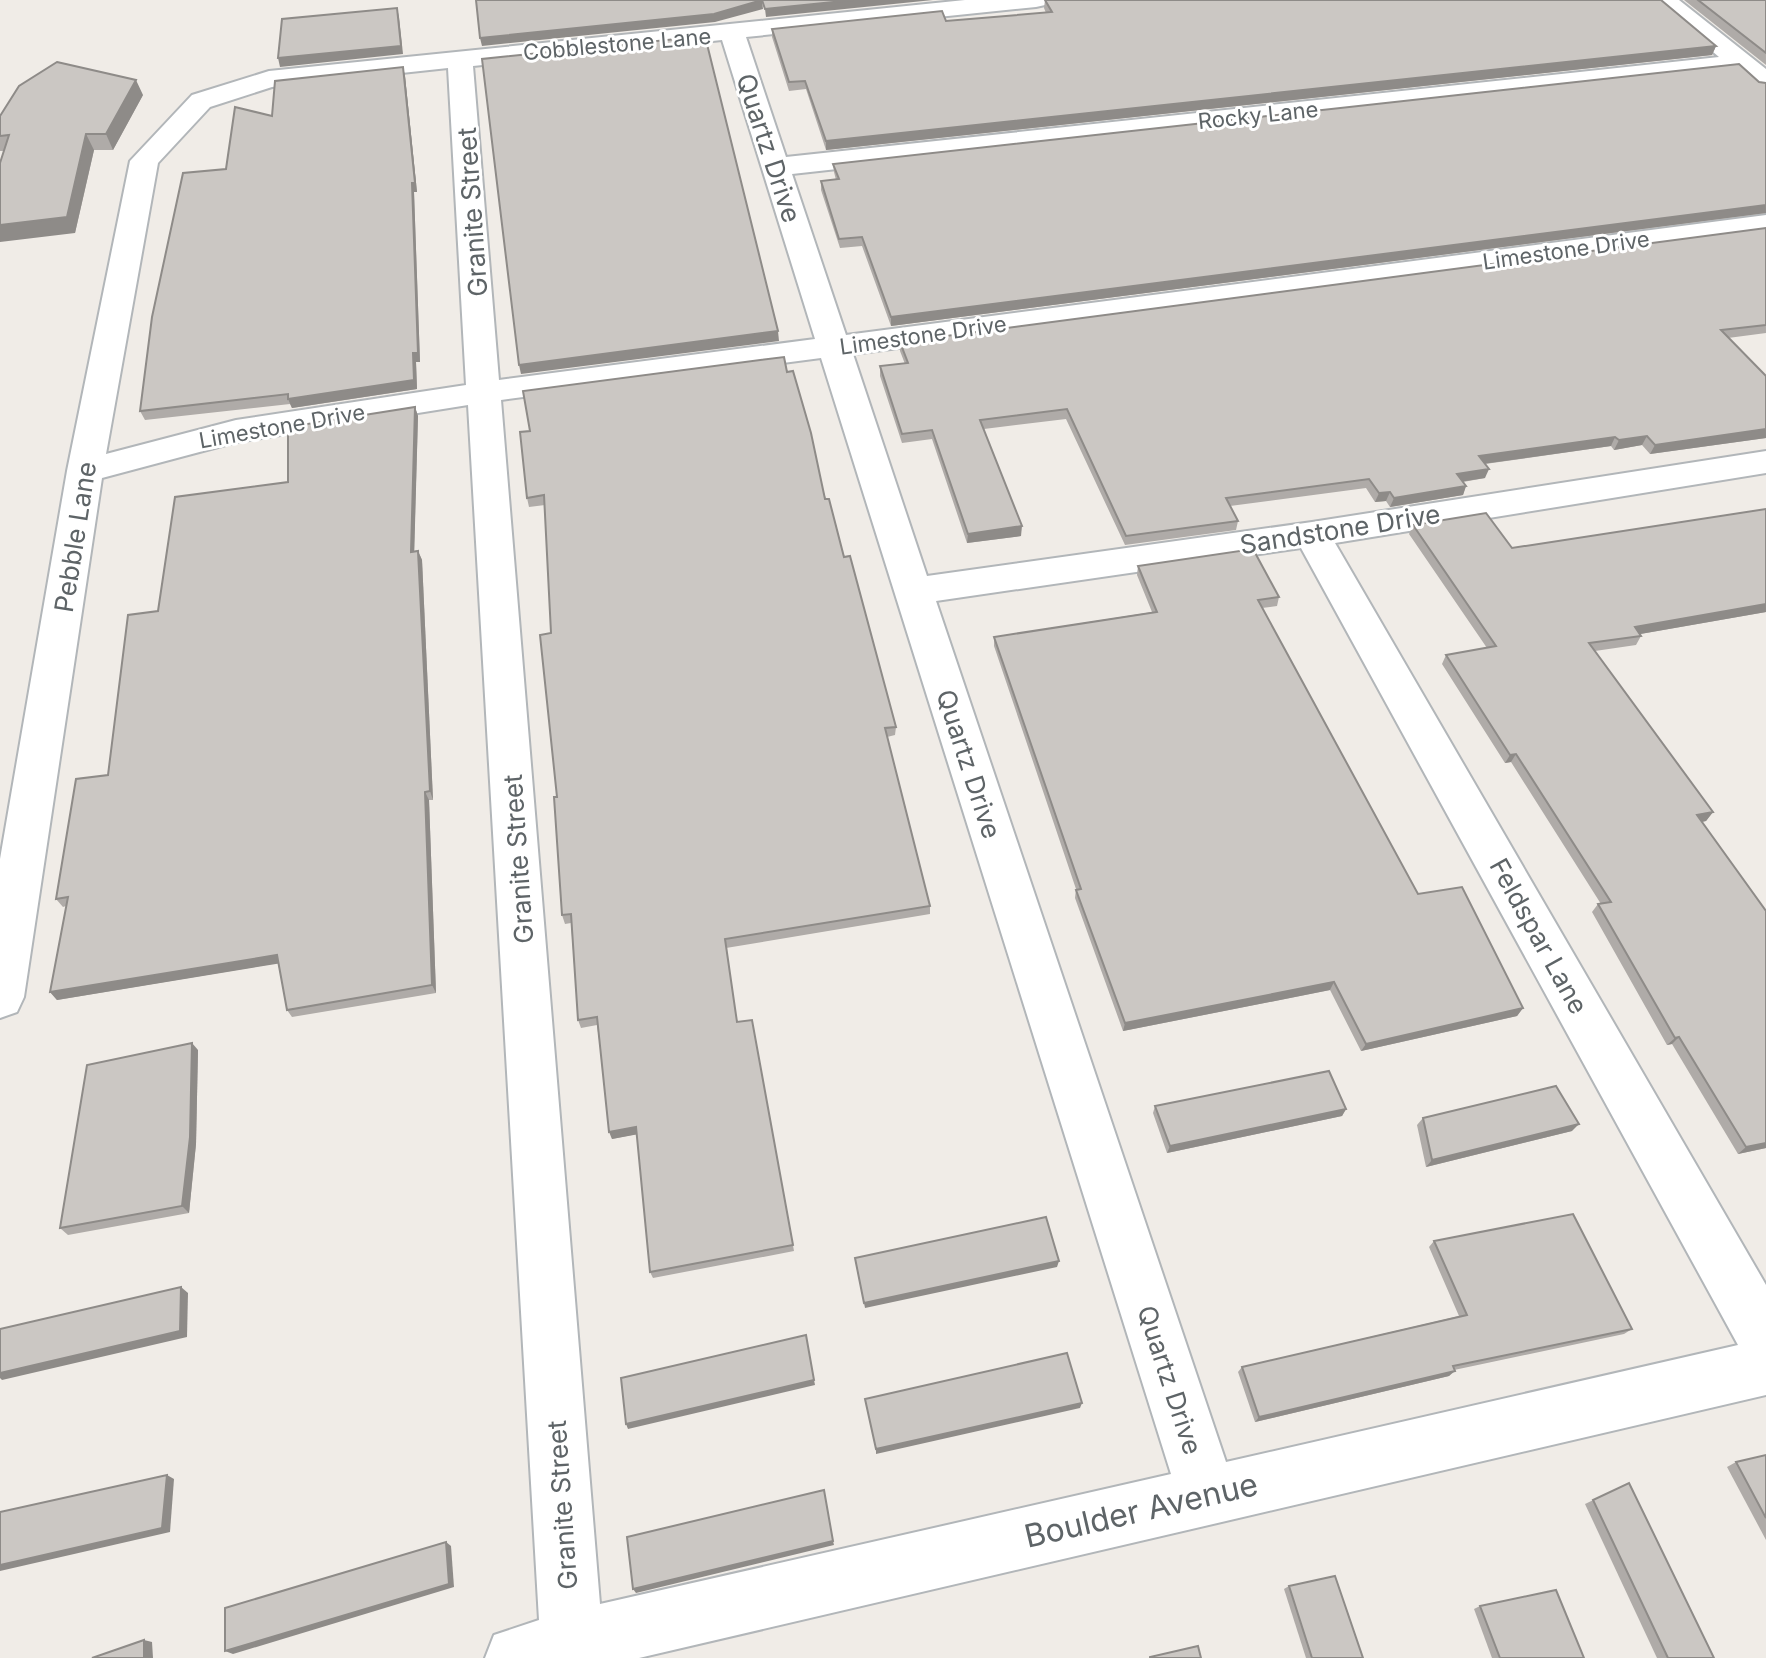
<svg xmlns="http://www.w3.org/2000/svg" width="1766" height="1658" font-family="Inter,sans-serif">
<rect width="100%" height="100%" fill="#f0ece7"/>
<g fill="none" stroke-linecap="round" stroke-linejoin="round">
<g stroke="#b2b6b9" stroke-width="4">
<path id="street" d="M965,0H1048L1045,5L1036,7L746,37L786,157L1719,57L1652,0H1679L1766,69V90L1757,88L1736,70L792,174L846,335L1766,215V233L853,354L927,576L1312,522L1766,451V473L1335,543L1766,1285V1395L639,1658H485L494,1635L539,1620L468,405L237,442L102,478L24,997L17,1012L0,1018V859L67,471L130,161L192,95L269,71ZM722,40L815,339L499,380L473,66ZM448,68L466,385L236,420L106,454L158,163L210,107L272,87ZM821,358L1171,1474L600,1604L501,400ZM1301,548L1738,1345L1226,1462L936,601Z"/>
</g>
<use href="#street" fill="#fff" fill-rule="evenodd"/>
</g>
<g fill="#afaba8">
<polygon points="1045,0 1716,46 1712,55 826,150 806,89 789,91 772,37 772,29 946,21 1046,13 1044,8"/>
<polygon points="1684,0 1766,0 1766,65"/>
<polygon points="405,76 417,192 414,192 420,362 416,362 417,389 292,408 290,404 145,420 140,411 272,116"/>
<polygon points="1759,82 1766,83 1766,213 891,326 862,246 840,248 821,190 821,181 836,180 834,172 833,164"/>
<polygon points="143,95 113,150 94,150 75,233 4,151 0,151 0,116"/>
<polygon points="1766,228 1766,333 1728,338 1766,376 1766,438 1650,454 1642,445 1614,450 1611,446 1485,464 1485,478 1463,482 1466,486 1463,495 1390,507 1386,501 1375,502 1366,488 1230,506 1238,521 1236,530 1125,545 1066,419 984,429 1021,536 967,543 932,439 902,443 880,376 880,366 905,364 900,351 900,342"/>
<polygon points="787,372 896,727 895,735 887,737 930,906 930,914 726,948 737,1022 752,1020 794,1251 653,1278 650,1272 637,1134 612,1139 597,1025 581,1028 578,1020 571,923 565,924 562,915 551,633 545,505 529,507 527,498 530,431"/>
<polygon points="415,407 418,416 414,551 418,551 422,560 433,800 429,800 436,993 292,1017 287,1010 278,963 57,1000 50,992 66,906 63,907 56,899 108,775 158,611"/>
<polygon points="1766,509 1766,612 1640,634 1641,636 1636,645 1595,651 1713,812 1706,821 1702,822 1766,911 1766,1148 1738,1154 1672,1044 1667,1045 1592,912 1598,904 1601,904 1511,762 1505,763 1442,664 1446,655 1487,648 1409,534 1413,525 1512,548"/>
<polygon points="1138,566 1279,597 1277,606 1262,608 1418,894 1523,1008 1517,1016 1361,1051 1330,990 1123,1031 1075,898 1076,889 994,646 994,637 1152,612 1137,575"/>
<polygon points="198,1050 196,1144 189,1213 68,1235 60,1228"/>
<polygon points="1155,1106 1346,1109 1342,1116 1167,1153 1153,1113"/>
<polygon points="1423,1118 1572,1131 1426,1167 1417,1125"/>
<polygon points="1434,1241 1632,1329 1624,1334 1454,1370 1449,1376 1255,1422 1238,1372 1242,1367 1459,1316 1429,1247"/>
<polygon points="1766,1455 1766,1540 1727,1467 1736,1462"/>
<polygon points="1629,1483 1714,1658 1657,1658 1585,1504"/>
<polygon points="1289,1586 1363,1658 1306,1658 1284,1589"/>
<polygon points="1480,1606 1584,1658 1492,1658 1474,1609"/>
</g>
<g fill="#8e8b88">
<polygon points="762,0 763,9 715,22 482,46 480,38"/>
<polygon points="853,0 933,0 766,17 765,9"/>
<polygon points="397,8 399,17 403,54 280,67 278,58"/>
<polygon points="1716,46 1712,55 826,150 826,141"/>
<polygon points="403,67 405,76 417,192 414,192 420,362 416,362 417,389 292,408 288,399 413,353"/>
<polygon points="136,80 143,95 113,150 106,134"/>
<polygon points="86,134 94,150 75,233 0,242 0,225"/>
<polygon points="1766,205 1766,213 891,326 891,317"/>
<polygon points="778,331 779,341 521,374 519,365"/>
<polygon points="415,407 418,416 414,561 411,552"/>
<polygon points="1766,429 1766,438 1650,454 1655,445"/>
<polygon points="1647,436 1642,445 1614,450 1619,440"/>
<polygon points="1615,437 1611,446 1475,465 1479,456"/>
<polygon points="1489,469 1485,478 1453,483 1457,474"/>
<polygon points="1466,486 1463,495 1390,507 1394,498"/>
<polygon points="1390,492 1386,501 1375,502 1379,493"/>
<polygon points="1022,526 1021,536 967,543 968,534"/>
<polygon points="418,551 422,560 433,800 430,791"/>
<polygon points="1766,604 1766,612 1629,636 1635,627"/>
<polygon points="1516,754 1511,762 1505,763 1510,755"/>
<polygon points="425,792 429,800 436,993 432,985"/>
<polygon points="1713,812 1706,821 1691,824 1697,815"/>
<polygon points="277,955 282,963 57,1000 50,992"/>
<polygon points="1334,982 1330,990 1123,1031 1125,1023"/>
<polygon points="1523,1008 1517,1016 1361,1051 1366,1044"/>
<polygon points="1679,1037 1672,1044 1667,1045 1675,1038"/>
<polygon points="192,1043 198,1050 196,1144 189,1213 182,1206"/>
<polygon points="1346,1109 1342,1116 1167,1153 1170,1146"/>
<polygon points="1579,1124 1572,1131 1426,1167 1432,1160"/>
<polygon points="636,1127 639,1134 612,1139 609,1132"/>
<polygon points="1766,1143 1766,1148 1738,1154 1746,1147"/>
<polygon points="1059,1261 1057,1267 865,1308 864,1303"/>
<polygon points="181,1287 188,1293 187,1337 2,1380 0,1378 0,1373"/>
<polygon points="1455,1371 1449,1376 1255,1422 1259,1417"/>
<polygon points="814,1380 815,1385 628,1429 626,1424"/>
<polygon points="1082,1403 1080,1408 876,1454 876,1449"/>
<polygon points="167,1475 174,1479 170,1532 0,1571 0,1565"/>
<polygon points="833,1541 834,1545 636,1593 633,1589"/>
<polygon points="446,1542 451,1546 454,1587 233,1654 225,1651"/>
<polygon points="144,1640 152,1642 153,1658 144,1658"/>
</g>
<g fill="#cbc7c3" stroke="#8e8b88" stroke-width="2">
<polygon points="476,0 853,0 765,9 762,0 714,14 480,38"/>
<polygon points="1045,0 1661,0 1716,46 826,141 805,81 789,82 772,29 942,11 946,21 1052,12"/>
<polygon points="1698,0 1766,0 1766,53"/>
<polygon points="397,8 401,46 278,58 282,19"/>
<polygon points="705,36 778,331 519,365 482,59"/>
<polygon points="57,62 136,80 106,134 86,134 67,217 0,225 0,163 9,135 0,136 0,116 19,86"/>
<polygon points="1739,64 1759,82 1766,83 1766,205 891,317 862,237 839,239 821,181 839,179 833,164"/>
<polygon points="403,67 415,183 412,183 418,353 413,353 414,380 288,399 288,394 140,411 152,317 183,173 226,169 235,107 272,116 275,81"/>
<polygon points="1766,228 1766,325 1721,330 1766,376 1766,429 1655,445 1647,436 1619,440 1615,437 1479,456 1489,469 1457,474 1466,486 1394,498 1390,492 1379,493 1369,479 1226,498 1238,521 1126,536 1067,409 980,420 1022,526 968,534 932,430 902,434 880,366 908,363 900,342"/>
<polygon points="784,357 787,372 793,371 811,433 825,499 829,499 844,557 850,556 896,727 885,728 930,906 725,939 737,1022 752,1020 793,1245 650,1272 636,1127 609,1132 597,1017 578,1020 571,914 562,915 554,797 557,797 540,635 551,633 544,495 527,498 520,432 530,431 523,391"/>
<polygon points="415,407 411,552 418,551 430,791 425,792 432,985 287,1010 277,955 50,992 68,897 56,899 76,779 108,775 128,615 158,611 175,497 288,482 288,427"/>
<polygon points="1766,509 1766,604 1635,627 1641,636 1589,643 1713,812 1697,815 1766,911 1766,1143 1746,1147 1679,1037 1675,1038 1598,904 1611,902 1516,754 1510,755 1446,655 1496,646 1413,525 1486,513 1512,548"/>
<polygon points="1253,549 1279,597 1258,600 1418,894 1462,887 1523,1008 1366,1044 1334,982 1125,1023 1076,890 1081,889 994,637 1157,612 1138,566"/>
<polygon points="192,1043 190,1137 182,1206 60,1228 87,1065"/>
<polygon points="1329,1071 1346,1109 1170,1146 1155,1106"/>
<polygon points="1556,1086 1579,1124 1432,1160 1423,1118"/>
<polygon points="1573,1214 1632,1329 1453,1366 1455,1371 1259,1417 1242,1367 1467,1315 1434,1241"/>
<polygon points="1046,1217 1059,1261 864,1303 855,1258"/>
<polygon points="181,1287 180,1331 0,1373 0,1329"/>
<polygon points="806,1335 814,1380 626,1424 621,1378"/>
<polygon points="1067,1353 1082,1403 876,1449 865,1399"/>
<polygon points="1766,1455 1766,1518 1736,1462"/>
<polygon points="167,1475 162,1528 0,1565 0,1512"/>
<polygon points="1629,1483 1714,1658 1668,1658 1593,1500"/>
<polygon points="824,1490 833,1541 633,1589 627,1537"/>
<polygon points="446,1542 449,1584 225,1651 225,1608"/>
<polygon points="1335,1576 1363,1658 1312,1658 1289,1586"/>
<polygon points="1556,1590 1584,1658 1500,1658 1480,1606"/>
<polygon points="144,1640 144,1658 92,1658"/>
<polygon points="1198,1646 1201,1658 1150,1658 1150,1657"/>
</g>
<g text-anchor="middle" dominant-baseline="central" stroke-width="6" stroke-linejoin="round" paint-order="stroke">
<g font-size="22" fill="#5e6467" stroke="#fff">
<text transform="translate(617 44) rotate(-5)">Cobblestone Lane</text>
<text transform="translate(1258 115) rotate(-6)">Rocky Lane</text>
<text transform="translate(1566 250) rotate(-8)">Limestone Drive</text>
<text transform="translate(923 335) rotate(-8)">Limestone Drive</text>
<text transform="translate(282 426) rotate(-10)">Limestone Drive</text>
</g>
<g font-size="26" fill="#5e6467" stroke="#fff">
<text transform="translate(769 148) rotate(72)">Quartz Drive</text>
<text transform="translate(472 212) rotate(-94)">Granite Street</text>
<text transform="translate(1340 529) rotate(-9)">Sandstone Drive</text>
<text transform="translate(75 537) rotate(-81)">Pebble Lane</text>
<text transform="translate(969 764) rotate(72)">Quartz Drive</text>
<text transform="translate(518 859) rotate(-94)">Granite Street</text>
<text transform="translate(1539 936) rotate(61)">Feldspar Lane</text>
<text transform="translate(1170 1380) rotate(72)">Quartz Drive</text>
<text transform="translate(562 1505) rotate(-94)">Granite Street</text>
</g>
<g font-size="32" fill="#5e6467" stroke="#fff">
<text transform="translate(1141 1510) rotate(-13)">Boulder Avenue</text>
</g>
</g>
</svg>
